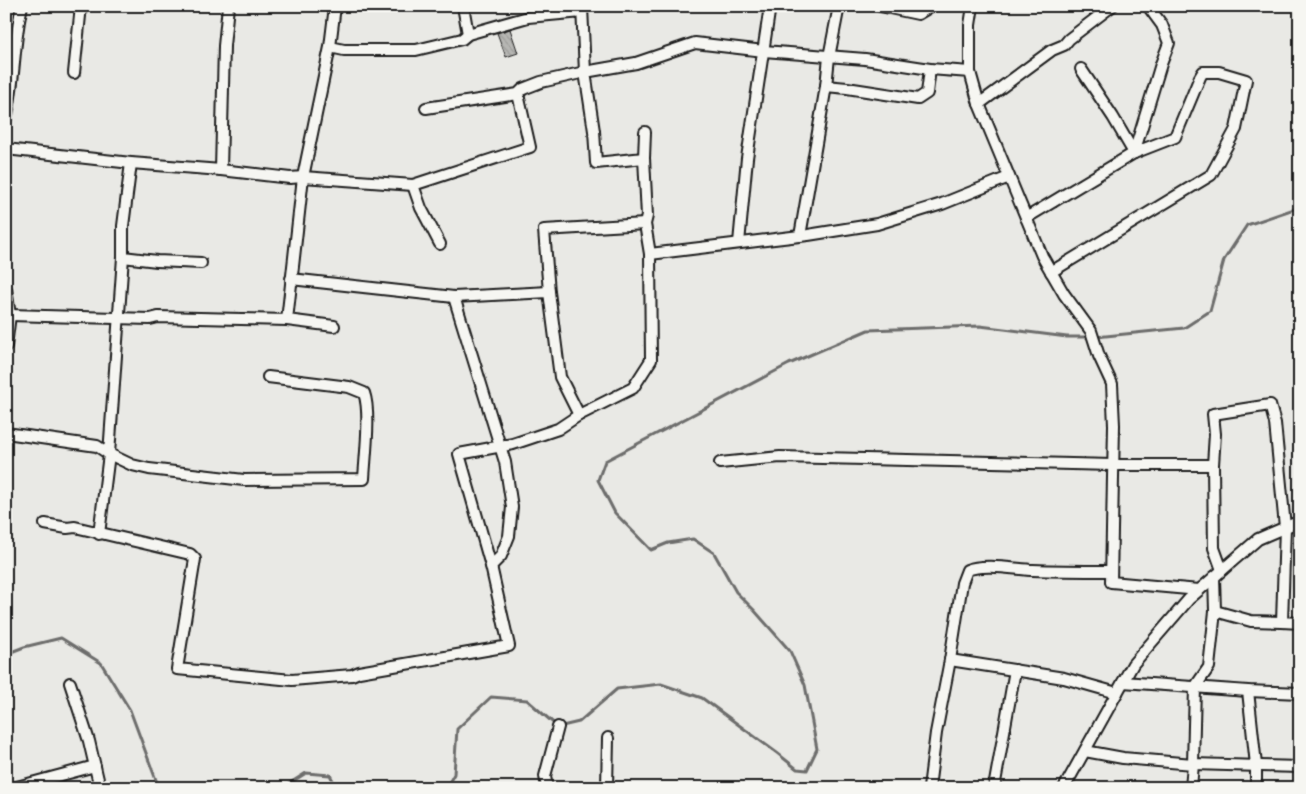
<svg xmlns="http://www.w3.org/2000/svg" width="1306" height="794" font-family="'Indie Flower',sans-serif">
<defs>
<pattern id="building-back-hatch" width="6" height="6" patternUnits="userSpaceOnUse" patternTransform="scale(1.25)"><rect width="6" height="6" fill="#b6b6b3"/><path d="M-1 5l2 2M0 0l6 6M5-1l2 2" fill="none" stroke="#9c9c99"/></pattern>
</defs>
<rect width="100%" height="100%" fill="#e9e9e5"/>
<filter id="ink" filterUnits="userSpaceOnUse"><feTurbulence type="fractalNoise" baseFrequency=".02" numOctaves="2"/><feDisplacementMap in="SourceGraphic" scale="10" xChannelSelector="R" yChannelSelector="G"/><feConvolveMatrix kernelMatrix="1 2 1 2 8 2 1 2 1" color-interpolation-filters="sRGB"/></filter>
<g filter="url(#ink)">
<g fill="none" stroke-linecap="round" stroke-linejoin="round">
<g stroke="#6d6d6c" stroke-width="3">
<polyline points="1096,337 1184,328 1210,311 1224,260 1247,225 1300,207"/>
<polyline points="6,654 24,647 61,638 101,663 130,710 159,788"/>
<polyline points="282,788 306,773 330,775 337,788"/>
<polyline points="446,788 454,774 457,729 491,697 527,700 558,727 579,722 617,689 661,684 702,698 777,753 797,769 807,770 817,749 805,685 790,651 754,610 736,592 714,553 693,539 668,543 651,550 615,513 598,480 605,461 789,364 868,330 980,326 1067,337 1090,337"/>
</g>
</g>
<polygon fill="url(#building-back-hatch)" stroke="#1c1c1c" points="510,29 518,53 506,57 497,33"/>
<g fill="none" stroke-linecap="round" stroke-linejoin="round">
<g stroke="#1c1c1c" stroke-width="14">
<g id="minor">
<polyline points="463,6 468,34"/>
<polyline points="880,6 918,14 928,8 928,6"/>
<polyline points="973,6 970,25 970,72 979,104 1042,256 1064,294 1091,331 1099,356 1112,384 1114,425 1111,582 1199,590"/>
<polyline points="582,7 585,72 594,131 596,163 644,158"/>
<polyline points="330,47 344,50 416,50 462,39 468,34 528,17 582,12"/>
<polyline points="1081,69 1113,117 1134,153"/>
<polyline points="74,73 81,6"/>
<polyline points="826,86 847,88 918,99 927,93 930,69"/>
<polyline points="979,104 1052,50 1064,45 1069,39 1112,6"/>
<polyline points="426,108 518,94 523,89 541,82 585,72 636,63 695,43 764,51 865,59 930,69 970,72"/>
<path d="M6,119C15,82 13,43 22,6"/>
<polyline points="6,149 131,163 221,170 290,178 303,177 413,185"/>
<polyline points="1134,153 1161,64 1169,43 1162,25 1148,6"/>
<polyline points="221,170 224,46 228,6"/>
<polyline points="1026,218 1134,153 1175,137 1200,77 1203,72 1219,72 1246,80 1236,129 1211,175 1051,272"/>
<polyline points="800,236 826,86 829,57 839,6"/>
<polyline points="739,243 747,158 770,6"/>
<polyline points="440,244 421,208 413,185 530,147 518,94"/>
<polyline points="650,254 808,235 877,224 942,204 1009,177"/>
<polyline points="123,257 157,261 201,263"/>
<polyline points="291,279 454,297"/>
<polyline points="6,289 10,315 6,346"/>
<polyline points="10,315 150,319 158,317 287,320 334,326"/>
<polyline points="287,320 303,177 330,47 335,6"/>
<polyline points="579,415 560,377 549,292 544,230 645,224"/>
<path d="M6,433L97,446L109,454L132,465L149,469L244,480L364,479C365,458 371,412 364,393L349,387L268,377"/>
<polyline points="720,463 780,457 1113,465 1213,465"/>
<polyline points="45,524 67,528 75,527 190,554 195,559 177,669 292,680 352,675 359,672 509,646 491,566 459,454 513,444 558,429 579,415 633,388 651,360 650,254 645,224 647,216 644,158 645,132"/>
<polyline points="99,534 109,454 123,257 123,226 131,163"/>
<polyline points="491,566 501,556 509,536 512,507 505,462 454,297 549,292"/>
<polyline points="1222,570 1214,548 1213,465 1215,434 1213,414 1270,405 1275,423 1285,527 1282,622 1300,623"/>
<polyline points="1214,577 1215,611 1209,667 1195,687 1193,764 1300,767"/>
<polyline points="1215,611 1251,621 1282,622"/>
<polyline points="950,660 1064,678 1117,693"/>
<polyline points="1123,682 1248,691 1300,693"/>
<polyline points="70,683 89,741 100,788"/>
<polyline points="1248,691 1256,765 1256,788"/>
<polyline points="1085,751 1123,758 1193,764 1191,788"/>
<polyline points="13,788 95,766"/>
<polyline points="547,788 545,776 558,727"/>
<polyline points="607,788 608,738"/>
<path d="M929,788L936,733L950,660L962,583L967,570C983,563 1015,569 1033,570C1059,571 1085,571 1111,571"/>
<polyline points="994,788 1015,670"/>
<polyline points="1064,788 1133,664 1189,599 1258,539 1293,524 1300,523"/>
</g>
</g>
<use href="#minor" stroke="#f6f6f2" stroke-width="10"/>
</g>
</g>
<rect width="1306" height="794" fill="none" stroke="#f6f6f2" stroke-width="25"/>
<rect x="12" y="12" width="1281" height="769" fill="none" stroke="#1c1c1c" stroke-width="2" filter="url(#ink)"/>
</svg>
